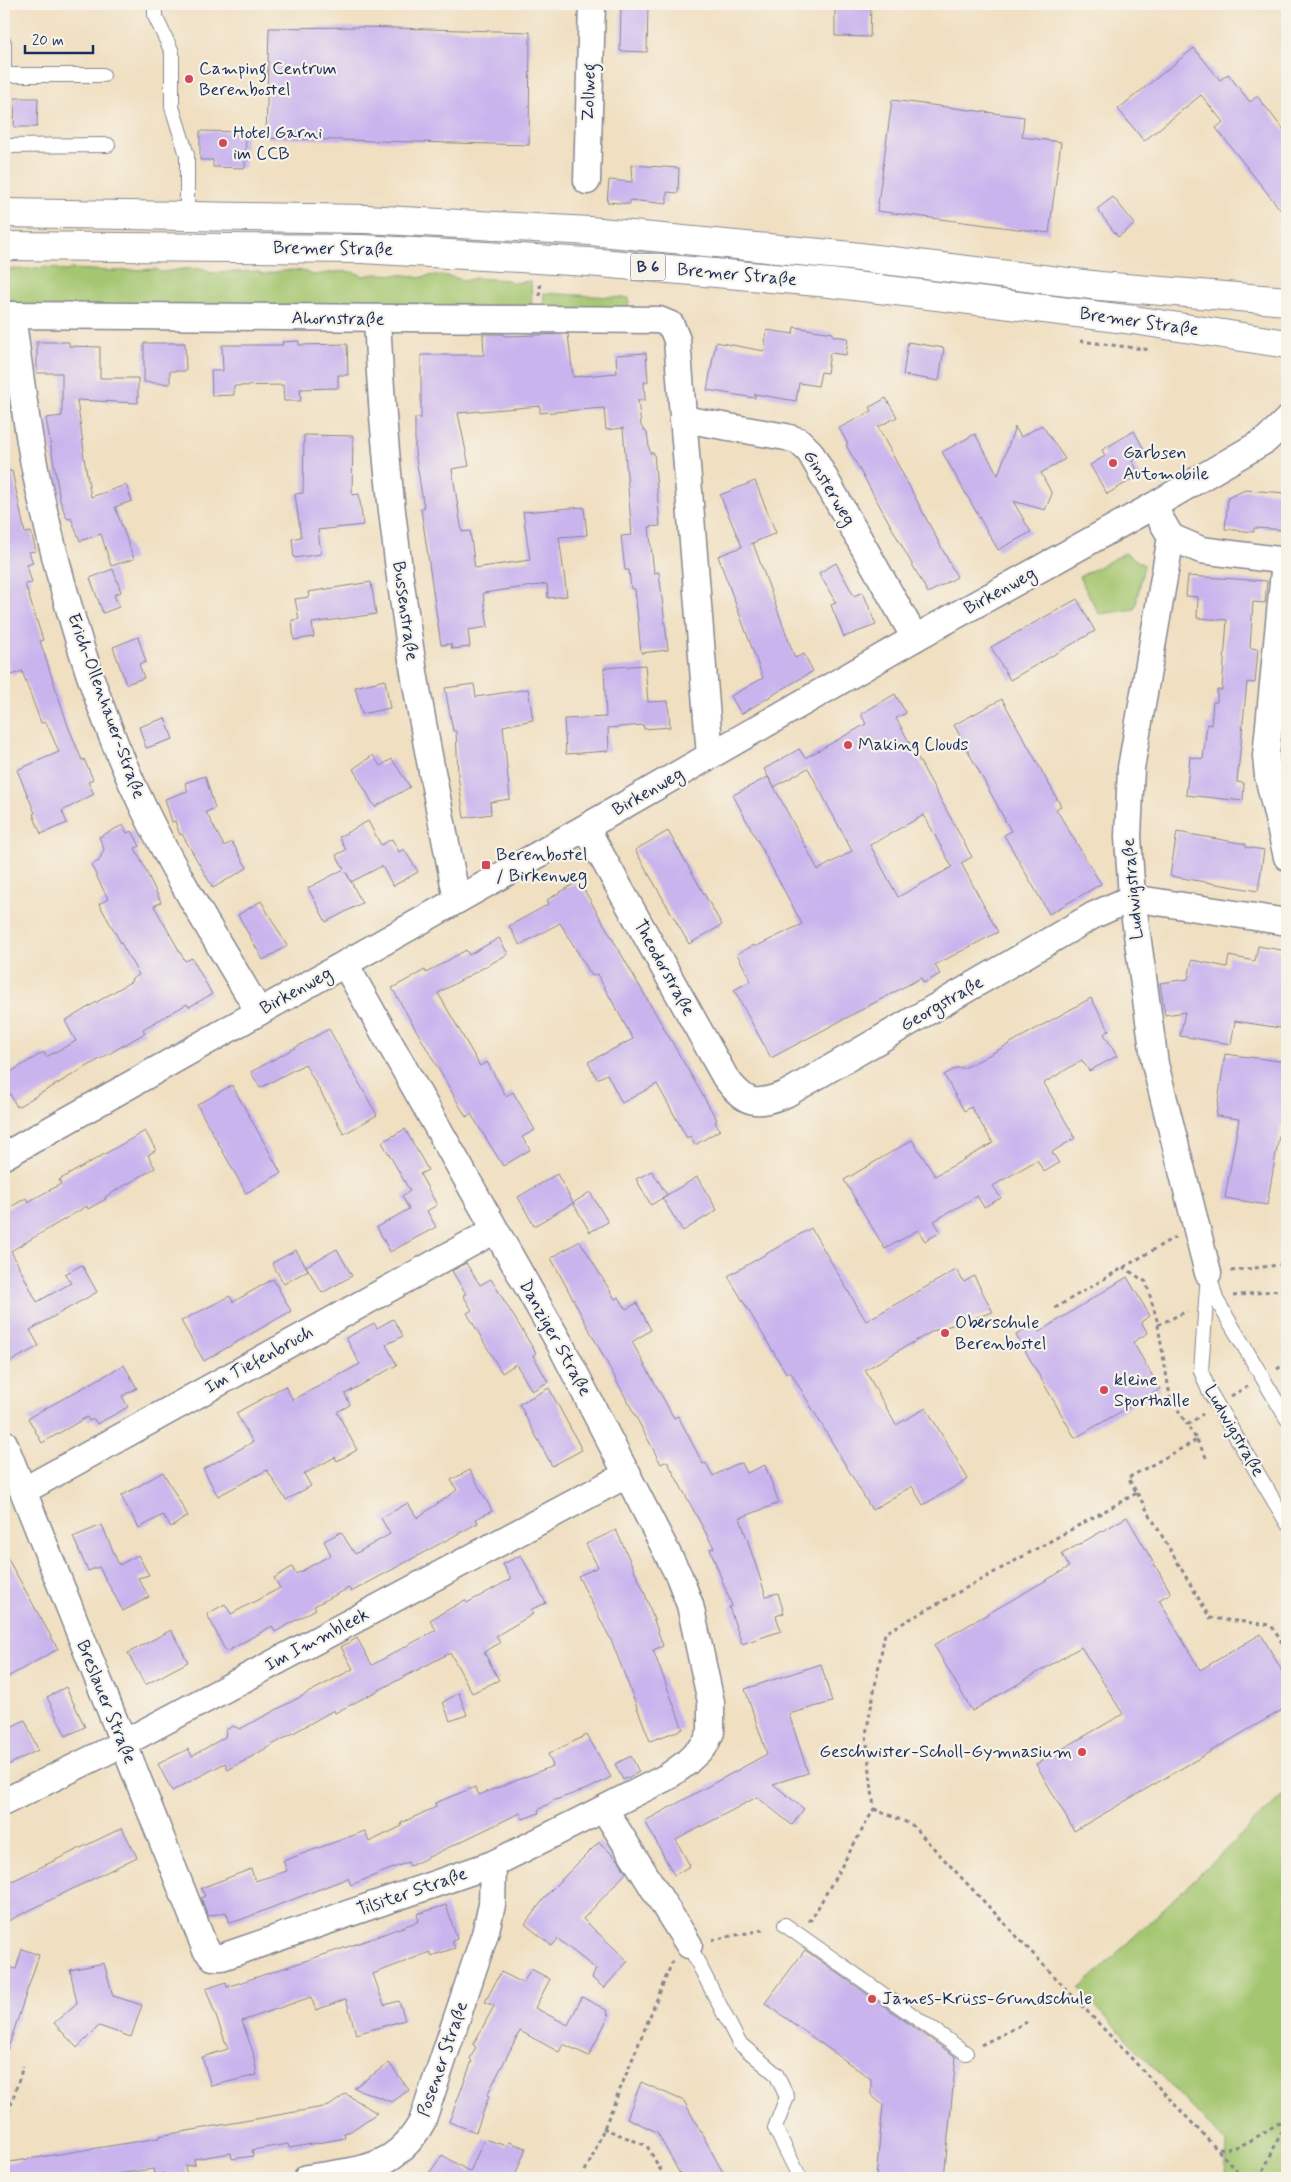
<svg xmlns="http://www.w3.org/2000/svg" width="1291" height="2182" font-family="Mynerve,sans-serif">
<rect width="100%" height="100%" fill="#f7f3e8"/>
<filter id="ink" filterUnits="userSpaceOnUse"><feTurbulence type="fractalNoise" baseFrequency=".02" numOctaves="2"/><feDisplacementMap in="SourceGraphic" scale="10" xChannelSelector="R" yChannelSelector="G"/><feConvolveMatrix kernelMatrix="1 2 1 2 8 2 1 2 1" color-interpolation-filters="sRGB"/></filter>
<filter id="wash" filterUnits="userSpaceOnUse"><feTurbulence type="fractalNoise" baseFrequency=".0096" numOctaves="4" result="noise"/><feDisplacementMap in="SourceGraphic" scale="20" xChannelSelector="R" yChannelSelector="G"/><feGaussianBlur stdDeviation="1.12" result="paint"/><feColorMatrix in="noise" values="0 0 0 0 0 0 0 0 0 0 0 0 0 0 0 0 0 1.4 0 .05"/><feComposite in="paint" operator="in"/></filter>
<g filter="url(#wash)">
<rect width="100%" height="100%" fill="#f0dfc1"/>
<g fill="#a4c670" stroke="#607a67">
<path d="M4,267C18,273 37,265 55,268C59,269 62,271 66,271L72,269L111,271L156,269L161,272C176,271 197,264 211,273L257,271L263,274C278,272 298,266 312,275C328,274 348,267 363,276L374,274L407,275L420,278C430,273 454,275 463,281L476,278L508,280L512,283L531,281L532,311L4,306Z"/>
<polygon points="544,293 629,298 628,311 543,312"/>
<polygon points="1125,553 1144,565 1135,609 1099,614 1079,577"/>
<polygon points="1287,1791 1287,2178 1225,2178 1227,2144 1079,1989"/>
</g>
<g id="blocks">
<g fill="#c9b4ee" fill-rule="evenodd">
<polygon points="621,4 648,4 647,52 620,51"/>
<polygon points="835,4 871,4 870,37 835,36"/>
<polygon points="361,27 530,32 529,145 266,138 269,28"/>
<polygon points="1194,48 1220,80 1228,74 1250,102 1257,96 1287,134 1287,218 1216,128 1223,122 1201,95 1144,141 1118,109"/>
<polygon points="15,98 38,98 37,127 14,127"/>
<polygon points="892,100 1024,117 1022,137 1061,142 1049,233 877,211"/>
<polygon points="200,131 246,132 245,168 213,167 213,160 200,160"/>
<polygon points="631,165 679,168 678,193 667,192 667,204 630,200 630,204 607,202 609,180 632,182"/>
<polygon points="1113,197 1135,224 1118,237 1097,209"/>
<polygon points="794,327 833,333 833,336 848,338 846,355 830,353 827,373 821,372 818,386 799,383 796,401 755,394 755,398 707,390 716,342 764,351 767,330 793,334"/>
<polygon points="483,334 504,334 504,336 568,334 573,377 617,373 616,355 646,353 648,382 644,382 645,400 638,400 641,426 647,433 650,453 654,453 660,526 649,527 654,573 659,572 668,650 641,653 635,589 631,589 629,570 625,570 621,536 632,535 623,428 606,430 604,408 540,413 540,406 458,413 469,466 452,469 462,532 470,531 475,568 530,560 523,512 584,507 587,535 559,537 567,596 548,598 547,584 483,593 488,627 468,630 470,647 452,649 451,644 441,645 421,509 424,508 415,452 415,418 421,418 421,355 484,355"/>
<polygon points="299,341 299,345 347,344 348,375 338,375 338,388 300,389 301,401 284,401 283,385 234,386 234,395 212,396 211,371 223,371 222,345 283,345 282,342"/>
<polygon points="37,342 69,342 69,346 100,347 100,378 138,378 138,403 77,400 84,451 83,452 91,497 126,485 132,501 115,507 134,559 111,566 101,534 80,541 71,518 68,519 66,517 60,500 46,418 62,416 62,373 37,373"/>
<polygon points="908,342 944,348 939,381 903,375"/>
<polygon points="144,343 185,343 186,371 170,371 170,384 144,382"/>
<polygon points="886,398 897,417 878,427 957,577 928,593 846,445 848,444 839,428 872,411 870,407"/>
<polygon points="1042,425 1065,459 1041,473 1052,494 1045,510 1013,501 1031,532 998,550 942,452 975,434 998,475 1015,427 1021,437"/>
<polygon points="1134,431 1146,453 1132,461 1140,475 1107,494 1090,465 1105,456 1102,450"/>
<polygon points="304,435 353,436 352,495 359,494 363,525 318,530 321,554 294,558 292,539 301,537 295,494 303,493"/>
<polygon points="12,471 25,533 31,532 36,551 29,552 33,563 27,565 32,583 25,584 43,640 40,641 68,726 82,760 84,759 93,779 88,782 94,794 62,811 67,823 41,834 33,814 35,813 17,770 59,752 46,722 41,723 22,671 12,675 4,650 4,472"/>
<polygon points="755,481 776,533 750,544 753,543 795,658 804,654 813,671 741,714 731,696 763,678 718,556 742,547 720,495"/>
<polygon points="1245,490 1287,493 1287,530 1254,528 1254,532 1225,529 1228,498"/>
<polygon points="836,563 854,596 863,592 876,625 844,637 831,605 836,603 819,573"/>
<polygon points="113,569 121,592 114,595 119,607 103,613 90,578"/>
<polygon points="1188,576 1267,581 1265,603 1253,602 1250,648 1258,649 1255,683 1247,682 1237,782 1244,783 1243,801 1186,795 1190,757 1203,759 1207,724 1211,725 1213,702 1217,702 1217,690 1222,690 1227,620 1197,618 1198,597 1186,596"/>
<polygon points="371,582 376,614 312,623 314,637 294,640 292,620 299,619 295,599 309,597 308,592"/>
<polygon points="1077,599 1095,631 1010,680 991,647"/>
<polygon points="138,637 146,662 139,664 144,678 126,684 113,647"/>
<polygon points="645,665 648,702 668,701 670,727 644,729 643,725 608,728 609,751 566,754 564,719 606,717 604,668"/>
<polygon points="385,680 390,708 362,714 355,687"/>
<polygon points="474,684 476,697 528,689 533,720 503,726 510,799 490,802 491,814 464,818 458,776 456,731 453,731 445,688"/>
<path d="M895,694L906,713L896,718L972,857L961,863L998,932L935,965L940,974L924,983L921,978L771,1058L734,990L751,981L737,954L754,945L755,947L802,924L733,795L768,777L774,787L764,769L799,749L805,758L866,724L861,714ZM808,768L852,851L818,870L774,787ZM924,815L952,867L898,897L870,845Z"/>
<polygon points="1002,699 1061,806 1056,809 1101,884 1049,914 1004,835 1011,831 954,725"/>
<polygon points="165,718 173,739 146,748 139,727"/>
<polygon points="373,755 380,766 392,759 410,787 375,807 353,769"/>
<polygon points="205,776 215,808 206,812 224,846 232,842 247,868 213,888 182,834 180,835 175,821 172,822 165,799 188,791 185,783"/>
<polygon points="368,821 381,845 392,839 399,852 404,849 418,872 393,886 382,866 351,882 346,872 362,903 326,922 308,888 344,869 336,855 346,850 339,837"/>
<polygon points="123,825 127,833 132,831 140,846 135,848 161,902 154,906 185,961 192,958 212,994 189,1007 187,1004 143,1029 145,1033 17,1107 4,1083 4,1076 44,1052 46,1057 76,1041 65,1021 132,981 131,979 139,975 99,904 108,899 91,865 99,861 104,849 99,837"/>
<polygon points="668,831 722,925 689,944 635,850"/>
<polygon points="1177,832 1246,844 1246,847 1264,850 1258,891 1170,876"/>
<polygon points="579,881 717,1120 715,1122 720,1130 695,1145 690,1136 687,1138 657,1084 622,1103 607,1074 597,1079 588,1062 633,1039 597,974 592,976 560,923 520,945 509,926 549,904 547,900"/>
<polygon points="261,901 287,946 263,960 238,915"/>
<polygon points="499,938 508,954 438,993 480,1066 487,1062 506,1096 513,1092 535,1130 522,1137 530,1150 503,1166 471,1114 466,1117 392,988 425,970 426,973 466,950 469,955"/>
<polygon points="1258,946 1287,951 1287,1029 1235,1021 1231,1044 1180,1036 1185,1012 1165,1015 1160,983 1188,979 1192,960 1227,967 1229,956 1255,961"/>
<polygon points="1091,998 1109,1030 1104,1034 1117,1056 1089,1071 1082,1060 1044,1083 1075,1138 1052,1152 1059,1163 1044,1172 1037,1160 993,1186 1001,1198 984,1207 977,1196 934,1221 941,1232 925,1241 918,1230 885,1249 844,1180 912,1140 935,1176 993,1143 971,1107 964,1111 944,1075 957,1068 964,1068 982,1059"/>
<polygon points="329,1029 377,1115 344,1134 305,1064 260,1088 251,1072"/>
<polygon points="1225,1054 1287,1062 1287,1126 1281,1125 1267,1205 1225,1198 1239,1119 1216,1116"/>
<polygon points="232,1085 281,1173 246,1193 197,1105"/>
<polygon points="405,1129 428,1170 420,1174 437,1205 427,1211 436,1227 390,1252 377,1227 409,1209 402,1196 410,1191 382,1142"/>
<polygon points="145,1131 156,1150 148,1155 155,1168 105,1197 106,1199 88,1209 87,1206 11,1251 37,1302 71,1283 65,1274 82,1265 97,1292 30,1330 39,1346 4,1365 4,1211 26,1198 28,1202 61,1184 59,1180"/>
<polygon points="652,1171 667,1195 651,1205 636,1179"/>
<polygon points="557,1174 573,1203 590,1192 608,1222 590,1232 573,1203 534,1226 518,1197"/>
<polygon points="697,1177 717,1210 683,1231 662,1198"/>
<polygon points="811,1228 866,1321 956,1270 964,1282 974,1276 993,1312 933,1331 865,1370 896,1425 926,1408 968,1479 923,1505 912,1486 872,1510 790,1371 786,1373 728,1276"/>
<polygon points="580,1241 615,1299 619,1297 626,1309 637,1303 651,1330 632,1342 674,1418 678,1416 703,1464 706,1463 713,1476 736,1464 742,1463 747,1473 765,1465 779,1503 740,1518 766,1596 778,1593 784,1613 776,1616 781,1631 742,1644 729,1607 732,1606 710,1549 714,1548 667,1461 661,1464 551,1258"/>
<polygon points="337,1249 352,1276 322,1293 306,1266"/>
<polygon points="296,1250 308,1270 284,1284 272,1263"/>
<polygon points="466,1263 480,1285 491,1279 536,1353 533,1355 548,1382 532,1391 516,1364 502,1373 467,1313 472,1310 463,1295 466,1294 452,1271"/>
<polygon points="1127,1277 1150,1316 1141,1322 1148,1333 1133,1342 1160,1389 1075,1438 1016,1335 1035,1324 1039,1332"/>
<polygon points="273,1279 291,1311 204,1361 181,1321 230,1296 233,1302"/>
<polygon points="393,1319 403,1336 386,1345 397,1365 345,1394 350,1405 337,1412 357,1450 337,1461 335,1457 304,1474 311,1486 286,1500 267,1470 218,1496 203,1469 253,1442 236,1413 285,1386 293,1400 360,1364 346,1338 374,1323 377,1328"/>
<polygon points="124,1365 137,1388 122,1396 128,1407 97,1424 94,1419 89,1421 87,1417 42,1443 28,1418"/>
<polygon points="549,1388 582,1450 552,1466 519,1404"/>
<polygon points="470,1470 492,1511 476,1519 478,1523 351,1592 349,1588 314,1606 316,1609 275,1632 272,1626 226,1652 207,1614 225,1604 231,1614 280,1588 274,1578 292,1567 296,1574 331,1555 324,1541 341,1532 355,1554 390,1534 381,1518 408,1503 417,1518 457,1490 451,1480"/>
<polygon points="163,1472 188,1516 171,1527 163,1515 139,1528 121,1496"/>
<polygon points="1127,1517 1171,1593 1159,1600 1200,1670 1261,1634 1287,1680 1287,1707 1074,1831 1036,1764 1123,1714 1081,1647 972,1711 934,1645 1069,1567 1062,1554"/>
<polygon points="102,1525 119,1565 138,1555 149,1575 138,1578 149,1597 123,1611 99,1567 88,1571 73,1537"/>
<polygon points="616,1530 644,1591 663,1646 653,1650 683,1729 650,1741 612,1642 578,1576 598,1567 586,1544"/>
<polygon points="4,1552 58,1649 4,1679"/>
<polygon points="521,1555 546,1603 530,1610 533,1614 496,1636 500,1643 484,1652 499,1680 472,1693 451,1654 448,1654 335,1713 334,1710 228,1770 225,1763 172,1791 158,1764 188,1749 192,1756 225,1737 226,1730 233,1726 240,1729 353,1669 341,1647 357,1638 372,1665 436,1630 430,1620 465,1600 467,1603 511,1579 503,1564"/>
<polygon points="171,1630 188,1662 145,1685 128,1653"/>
<polygon points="821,1664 832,1702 789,1714 808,1773 773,1784 804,1809 792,1825 757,1797 676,1840 690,1866 674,1875 645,1821 767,1754 745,1689"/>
<polygon points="66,1687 85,1727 66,1736 47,1697"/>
<polygon points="459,1693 467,1715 450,1721 443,1702"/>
<polygon points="25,1720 38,1750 4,1767 4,1730"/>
<polygon points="587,1735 611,1777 590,1788 555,1800 538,1810 539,1813 523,1819 520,1813 410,1866 408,1862 351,1885 348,1878 240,1920 230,1923 226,1912 208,1916 201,1898 205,1896 201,1888 251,1869 255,1881 287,1871 283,1861 365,1831 369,1842 402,1826 401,1823 436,1807 435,1803 475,1787 479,1795 553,1766 548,1754"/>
<polygon points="631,1756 639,1772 623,1780 615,1764"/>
<polygon points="122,1828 137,1857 4,1923 4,1885"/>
<polygon points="599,1842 620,1862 626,1873 583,1919 628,1961 604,1988 592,1978 596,1969 558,1939 552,1946 525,1924 549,1892"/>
<polygon points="446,1905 457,1939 452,1941 455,1948 431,1956 430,1952 373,1974 384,2005 399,2001 405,2020 356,2034 346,1999 316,2010 311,1997 242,2021 253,2052 257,2075 211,2086 202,2057 228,2049 206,1989 226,1982 227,1987 362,1942 419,1921 417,1914"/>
<polygon points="22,1949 39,1955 7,2051 4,2050 4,1965 16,1969"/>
<polygon points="805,1950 956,2057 944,2178 876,2178 883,2105 871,2095 871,2079 765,2003"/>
<polygon points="104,1963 113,1996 142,2005 131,2037 99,2026 77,2048 54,2023 77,2003 70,1970"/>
<polygon points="531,1969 550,1979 535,2008 568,2025 582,1997 608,2011 607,2014 609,2015 589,2056 563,2044 559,2052 520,2031 487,2095 489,2096 476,2132 449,2122 472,2061 470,2059 476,2047 473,2045 494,2006 485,2002 501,1972 523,1983"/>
<polygon points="389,2063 409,2090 392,2102 354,2088"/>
<polygon points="641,2082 684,2101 726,2178 682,2178 657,2132 627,2118"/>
<polygon points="346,2094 377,2113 351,2131 344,2133 345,2138 289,2148 288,2144 252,2150 253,2156 232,2159 231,2153 194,2159 195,2165 185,2166 187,2176 172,2178 165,2178 164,2173 154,2174 153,2169 117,2174 117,2178 4,2178 4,2163 159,2138 159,2136 329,2106"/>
<polygon points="484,2139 507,2146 509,2142 526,2148 514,2178 426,2178 442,2155 470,2172"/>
</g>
</g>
</g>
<g filter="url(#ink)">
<use href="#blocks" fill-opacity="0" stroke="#868790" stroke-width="1"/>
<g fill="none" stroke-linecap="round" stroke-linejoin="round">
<g stroke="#868790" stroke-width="16">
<g id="lane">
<polyline points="155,4 155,16 172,52 172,107 187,155 187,215"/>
<polyline points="4,43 4,77"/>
<polyline points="5,75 103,75"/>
<polyline points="4,146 108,145"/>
<polyline points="1208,1273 1201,1371 1209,1391 1287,1523"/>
<polyline points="1211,1281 1216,1299 1287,1419"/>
<polyline points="785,1925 966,2053"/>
<polyline points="689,1945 739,2043 776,2074 787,2097 775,2128 800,2178"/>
</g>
</g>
<g stroke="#868790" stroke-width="29">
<g id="street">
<polyline points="587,181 592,4"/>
<polyline points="4,315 659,320 671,325 677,340 710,756"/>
<path d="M12,315C20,371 26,429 38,484C62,594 94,706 143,807C177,878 219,944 259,1012"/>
<path d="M377,319C382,429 393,538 410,647C423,732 441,816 457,900"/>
<polyline points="683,419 786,437 799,441 810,452 915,638"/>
<polyline points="1153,506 1171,537 1131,768 1128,837 1132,898 1155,1064 1208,1273"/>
<polyline points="1171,537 1201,550 1287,561"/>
<polyline points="1285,561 1266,756 1268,776 1287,857"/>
<path d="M586,828L725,1077C746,1105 755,1106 786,1094L1094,915L1132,898"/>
<polyline points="1132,898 1287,922"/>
<polyline points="4,1156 541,853 915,638 1153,506 1266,440 1287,420"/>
<polyline points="4,1443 205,1948 213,1957 222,1957 493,1864 667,1777 685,1764 705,1745 711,1732 711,1702 690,1605 679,1576 560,1344 345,964"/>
<polyline points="23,1491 495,1230"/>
<polyline points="4,1802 122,1744 628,1474"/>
<polyline points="604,1809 689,1945"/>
<path d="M307,2178C357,2170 395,2171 422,2122L485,1934L492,1905L493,1864"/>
</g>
</g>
<g stroke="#868790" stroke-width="30">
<g id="primary">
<polyline points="4,213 365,219 590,231 851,256 1100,286 1287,301"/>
<polyline points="4,246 362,249 588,262 830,283 1134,320 1287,344"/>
</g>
</g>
<g stroke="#868790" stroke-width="3" stroke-dasharray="4 4" stroke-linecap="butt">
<polyline points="540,296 540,286 544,286"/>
<polyline points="1080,341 1151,350"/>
<polyline points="1123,1267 1146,1282 1157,1320 1170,1396 1187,1425"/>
<polyline points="1231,1271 1287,1264"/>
<polyline points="1233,1296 1287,1289"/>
<polyline points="1055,1308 1175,1237"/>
<polyline points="1158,1325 1187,1311"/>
<polyline points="1277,1369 1287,1363"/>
<polyline points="1231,1396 1248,1386"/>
<polyline points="1197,1440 1207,1459"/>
<polyline points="1137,1493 1210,1618 1271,1625 1287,1651"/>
<polyline points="874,1809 911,1824 1244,2178"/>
<polyline points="808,1920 811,1920 874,1809 866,1734 885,1633 1137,1493 1128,1478 1197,1440 1187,1425 1203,1414"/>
<polyline points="712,1940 767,1929"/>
<polyline points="981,2045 1027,2022"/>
<polyline points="4,2128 23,2066"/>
<polyline points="603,2128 647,2146 665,2178"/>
<path d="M1219,2149C1244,2151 1265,2129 1287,2119"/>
<polyline points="581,2178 591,2160 673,1960"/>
<polyline points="1260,2178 1287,2120"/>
</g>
<use href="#lane" stroke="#fff" stroke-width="14"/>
<use href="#street" stroke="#fff" stroke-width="26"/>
<use href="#primary" stroke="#fff" stroke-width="28"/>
</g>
</g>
<g fill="#d1495b" stroke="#f7f3e8" stroke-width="2">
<circle cx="189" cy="79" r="5"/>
<circle cx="223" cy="143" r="5"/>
<circle cx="1113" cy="463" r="5"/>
<circle cx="848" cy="745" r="5"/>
<rect x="481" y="860" width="10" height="10" rx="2.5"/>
<circle cx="945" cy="1333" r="5"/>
<circle cx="1104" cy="1390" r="5"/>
<circle cx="1082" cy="1752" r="5"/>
<circle cx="872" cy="1999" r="5"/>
</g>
<g text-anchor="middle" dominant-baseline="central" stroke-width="4.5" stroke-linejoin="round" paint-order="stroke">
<rect fill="#f7f3e8" stroke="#5d6a87" stroke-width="1" x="630.5" y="253.5" width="35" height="27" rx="4"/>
<g font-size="16" font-weight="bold" fill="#1b2f5e">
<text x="648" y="267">B 6</text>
</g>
<g font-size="18" fill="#1b2f5e" stroke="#f7f3e8" text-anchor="start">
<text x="199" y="69">Camping Centrum<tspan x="199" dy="21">Berenbostel</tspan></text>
<text x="233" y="133">Hotel Garni<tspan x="233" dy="21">im CCB</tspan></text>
<text x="1123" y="453">Garbsen<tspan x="1123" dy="21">Automobile</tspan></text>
<text x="858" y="745">Making Clouds</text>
<text x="496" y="855">Berenbostel<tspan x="496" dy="21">/ Birkenweg</tspan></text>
<text x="955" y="1323">Oberschule<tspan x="955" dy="21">Berenbostel</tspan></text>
<text x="1114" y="1380">kleine<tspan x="1114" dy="21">Sporthalle</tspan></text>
<text x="1072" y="1752" text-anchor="end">Geschwister-Scholl-Gymnasium</text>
<text x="882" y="1999">James-Krüss-Grundschule</text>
</g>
<g font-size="18" fill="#1b2f5e" stroke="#f7f3e8">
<text transform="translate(589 92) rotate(-88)">Zollweg</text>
<text transform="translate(333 249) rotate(1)">Bremer Straße</text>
<text transform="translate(737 275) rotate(5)">Bremer Straße</text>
<text transform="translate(338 319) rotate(1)">Ahornstraße</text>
<text transform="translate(1139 322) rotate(8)">Bremer Straße</text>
<text transform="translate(829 488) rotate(59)">Ginsterweg</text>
<text transform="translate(1000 591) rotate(-29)">Birkenweg</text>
<text transform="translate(405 611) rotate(82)">Bussenstraße</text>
<text transform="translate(106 706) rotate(70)">Erich-Ollenhauer-Straße</text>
<text transform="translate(648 792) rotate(-30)">Birkenweg</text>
<text transform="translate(1133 889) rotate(-95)">Ludwigstraße</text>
<text transform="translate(664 968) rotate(61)">Theodorstraße</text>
<text transform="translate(296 991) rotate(-29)">Birkenweg</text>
<text transform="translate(942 1004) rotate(-30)">Georgstraße</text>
<text transform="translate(555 1338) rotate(61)">Danziger Straße</text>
<text transform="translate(259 1360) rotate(-29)">Im Tiefenbruch</text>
<text transform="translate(1234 1431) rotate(60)">Ludwigstraße</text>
<text transform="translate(317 1640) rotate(-28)">Im Immbleek</text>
<text transform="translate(106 1702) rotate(68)">Breslauer Straße</text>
<text transform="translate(412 1892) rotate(-19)">Tilsiter Straße</text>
<text transform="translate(443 2059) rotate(-71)">Posener Straße</text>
</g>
</g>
<rect width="1291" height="2182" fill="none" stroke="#f7f3e8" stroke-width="20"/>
<path d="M25 45v8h68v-8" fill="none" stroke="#1b2f5e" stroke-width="2.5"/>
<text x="32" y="45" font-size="15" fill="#1b2f5e" stroke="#f7f3e8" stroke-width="4" paint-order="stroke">20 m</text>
</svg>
